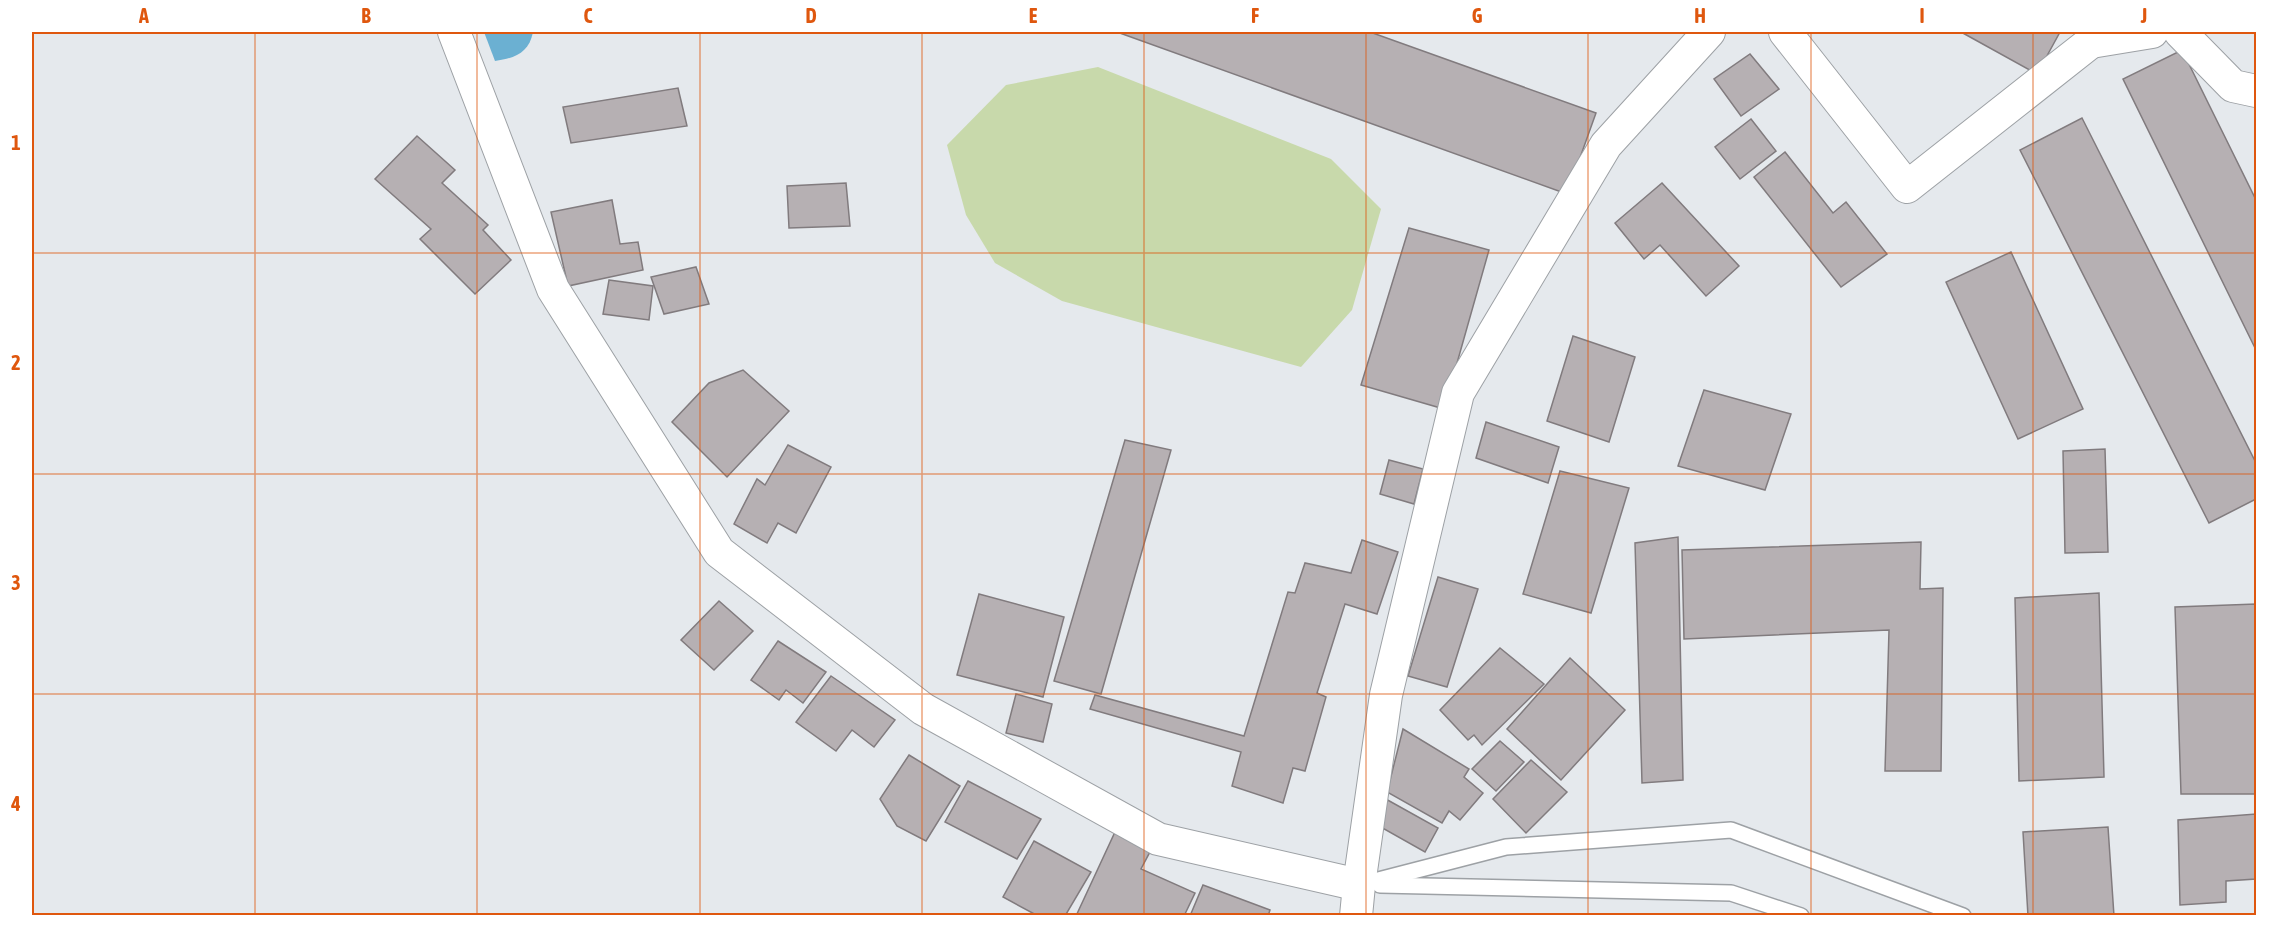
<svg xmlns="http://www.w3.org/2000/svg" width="2288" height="947" font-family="'Asap Condensed',sans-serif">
<rect width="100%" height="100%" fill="#e5e9ed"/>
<polygon fill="#c8d9ab" points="1098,67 1331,159 1381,209 1352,310 1301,367 1062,301 995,263 966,215 947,145 1006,85"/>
<path fill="#6bb0d2" d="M484,32H533C529,53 515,58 495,61Z"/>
<g fill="#b6b0b3" stroke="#817b7e" stroke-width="1.5">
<polygon points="1117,32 1370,32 1596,113 1567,194"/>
<polygon points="1961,32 2060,32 2037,74"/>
<polygon points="2182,50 2256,200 2256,350 2123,79"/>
<polygon points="1750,54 1779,89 1741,116 1714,79"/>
<polygon points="678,88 687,126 571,143 563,107"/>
<polygon points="2082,118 2256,463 2256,499 2209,523 2020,150"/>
<polygon points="1751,119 1776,151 1740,179 1715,147"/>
<polygon points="417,136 455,170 442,183 488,225 483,230 511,260 475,294 420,239 431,229 375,179"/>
<polygon points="1785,152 1833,213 1846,202 1887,254 1841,287 1754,177"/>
<polygon points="846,183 850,226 789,228 787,186"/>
<polygon points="1662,183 1739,266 1706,296 1660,245 1644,259 1615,223"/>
<polygon points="612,200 620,244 638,242 643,270 568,286 551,212"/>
<polygon points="1409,228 1489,250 1444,409 1361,385"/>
<polygon points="2011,252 2083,409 2018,439 1946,282"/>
<polygon points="696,267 709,304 664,314 651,277"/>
<polygon points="609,280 653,286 649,320 603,314"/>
<polygon points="1573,336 1635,357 1609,442 1547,421"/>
<polygon points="743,370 789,411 727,477 672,422 709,383"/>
<polygon points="1704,390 1791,414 1765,490 1678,466"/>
<polygon points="1486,422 1559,447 1548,483 1476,458"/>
<polygon points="1125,440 1171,450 1101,694 1054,681"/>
<polygon points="788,445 831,467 796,533 778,523 767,543 734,524 757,479 765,485"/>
<polygon points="2105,449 2108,552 2065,553 2063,451"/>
<polygon points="1389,460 1423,469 1414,504 1380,494"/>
<polygon points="1560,471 1629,488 1591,613 1523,594"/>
<polygon points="1678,537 1683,780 1642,783 1635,543"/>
<polygon points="1362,540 1398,552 1377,614 1345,604 1317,693 1326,697 1305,771 1293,768 1283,803 1232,786 1241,752 1090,709 1095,695 1244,736 1288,592 1295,593 1305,563 1351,573"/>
<polygon points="1921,542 1920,589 1943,588 1941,771 1885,771 1889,630 1684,639 1682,550"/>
<polygon points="1438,577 1478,589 1447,687 1408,676"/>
<polygon points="2099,593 2104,777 2019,781 2015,598"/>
<polygon points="979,594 1064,617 1043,697 957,675"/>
<polygon points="719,601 753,631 714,670 681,640"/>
<polygon points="2256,604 2256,794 2181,794 2175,607"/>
<polygon points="778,641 826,672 803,703 786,690 779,700 751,680"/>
<polygon points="1500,648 1544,684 1482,745 1474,735 1468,740 1440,710"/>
<polygon points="1570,658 1625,710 1561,780 1507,729"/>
<polygon points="831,676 895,720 874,747 852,730 836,751 796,722"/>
<polygon points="1016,694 1052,704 1043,742 1006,733"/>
<polygon points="1403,729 1469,769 1464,777 1483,793 1460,820 1449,811 1442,823 1387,792"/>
<polygon points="1500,741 1524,762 1496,791 1472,769"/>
<polygon points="909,755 960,786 926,841 897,826 880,799"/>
<polygon points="1531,760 1567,792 1526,833 1493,799"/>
<polygon points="968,781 1041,819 1017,859 945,822"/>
<polygon points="1384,798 1438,828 1425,852 1370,821"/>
<polygon points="2256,814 2256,879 2226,881 2226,902 2180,905 2178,820"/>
<polygon points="2108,827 2114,916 2028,916 2023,832"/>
<polygon points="1115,832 1152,848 1141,869 1195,893 1184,916 1076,916"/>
<polygon points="1034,841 1091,872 1065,916 1038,916 1003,897"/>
<polygon points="1203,885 1270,910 1268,916 1190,916"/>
</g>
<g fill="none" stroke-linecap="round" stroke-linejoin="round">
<g stroke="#9da1a5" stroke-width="18">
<g id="service">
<polyline points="1359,885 1506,847 1731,830 1963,916"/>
<polyline points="1380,885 1731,893 1801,916"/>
</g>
</g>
<g stroke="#9da1a5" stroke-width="34">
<g id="minor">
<polyline points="454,32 553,289 719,552 923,709 1158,839 1359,885"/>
<polyline points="1785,32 1907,187 2091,42 2093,32"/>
<polyline points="2180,32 2233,86 2256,91"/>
<polyline points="2091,42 2152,32"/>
<polyline points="1356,916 1359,885 1386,695 1458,393 1606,145 1709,32"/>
</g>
</g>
<use href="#service" stroke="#fff" stroke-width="15"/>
<use href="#minor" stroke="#fff" stroke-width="32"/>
</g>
<path fill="none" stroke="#df570e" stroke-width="1.5" stroke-opacity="0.55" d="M255,32V916M477,32V916M700,32V916M922,32V916M1144,32V916M1366,32V916M1588,32V916M1811,32V916M2033,32V916M32,253H2256M32,474H2256M32,694H2256"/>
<rect width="2288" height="947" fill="none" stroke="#ffffff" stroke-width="66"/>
<rect x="33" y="33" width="2222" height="881" fill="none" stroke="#df570e" stroke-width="2"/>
<g font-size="20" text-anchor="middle" font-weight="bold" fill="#df570e">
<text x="144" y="23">A</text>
<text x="366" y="23">B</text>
<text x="588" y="23">C</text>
<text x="811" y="23">D</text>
<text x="1033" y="23">E</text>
<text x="1255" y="23">F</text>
<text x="1477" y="23">G</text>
<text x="1700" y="23">H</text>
<text x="1922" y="23">I</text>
<text x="2144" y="23">J</text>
<text x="16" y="150">1</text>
<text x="16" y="370">2</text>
<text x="16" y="590">3</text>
<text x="16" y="811">4</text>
</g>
</svg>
